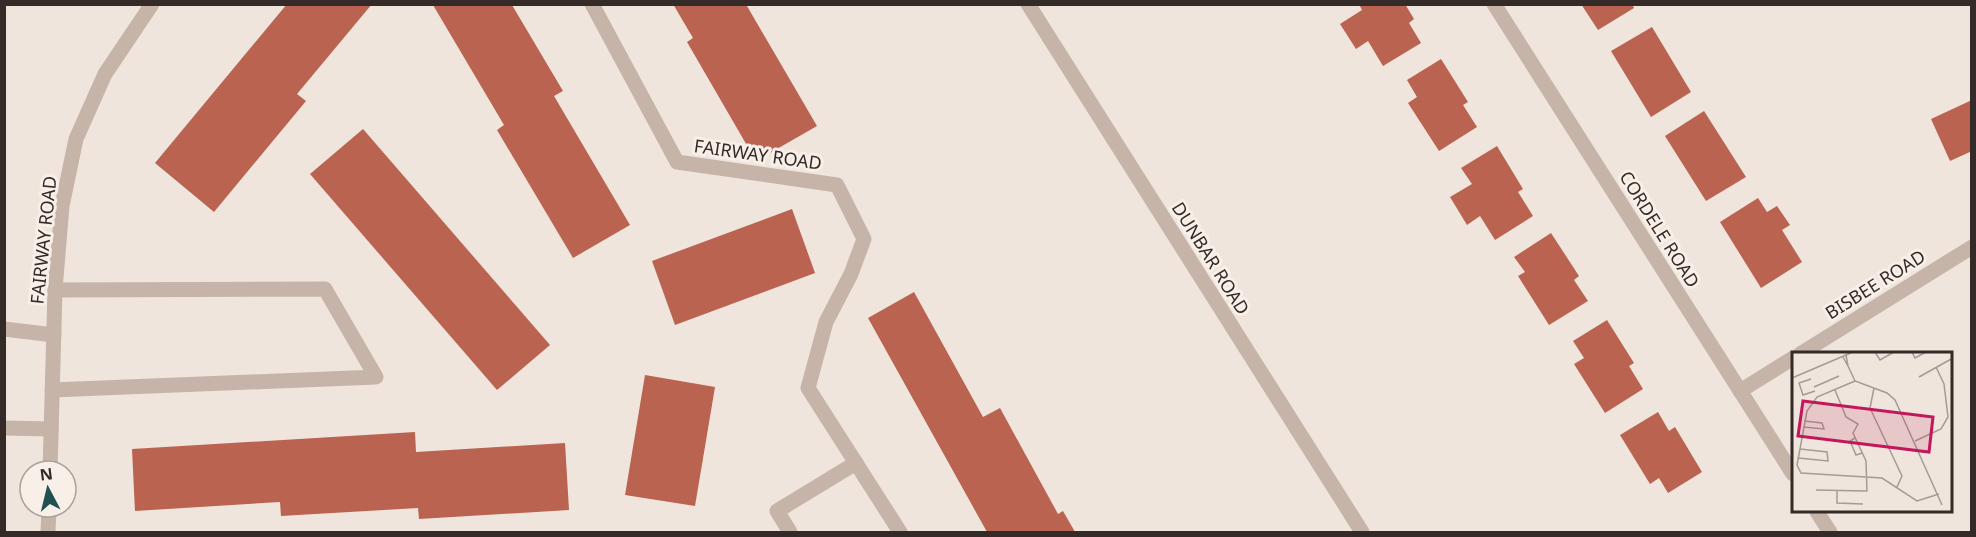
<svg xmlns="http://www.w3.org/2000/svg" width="1976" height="537" font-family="'Noto Sans',sans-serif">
<rect width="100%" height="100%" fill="#efe5dc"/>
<g fill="#b96350">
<polygon points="287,4 372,4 297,94 306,101 214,212 155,163"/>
<polygon points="673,4 750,4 747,6 817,126 756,161 687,42 693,38"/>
<polygon points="1359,4 1405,4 1414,19 1409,23 1421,43 1383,66 1368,41 1356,49 1340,24 1362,10"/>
<polygon points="1581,4 1632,4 1634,8 1598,30"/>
<polygon points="433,5 512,5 563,91 554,96 630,225 573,258 497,130 504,125"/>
<polygon points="1652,27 1691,92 1651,117 1611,51"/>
<polygon points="1441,59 1468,102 1463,105 1477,127 1439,151 1408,103 1417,97 1407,80"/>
<polygon points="1972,100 1972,151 1950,161 1931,119"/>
<polygon points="1704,111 1746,177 1706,201 1665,136"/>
<polygon points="363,129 550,345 497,390 310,174"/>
<polygon points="1497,146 1523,189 1518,192 1533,216 1495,240 1480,216 1467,225 1450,197 1472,184 1461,168"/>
<polygon points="1758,198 1767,212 1777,206 1790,225 1782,230 1802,262 1761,288 1720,222"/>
<polygon points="792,209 815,273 675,325 652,261"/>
<polygon points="1551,233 1579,276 1574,280 1588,301 1549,325 1518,276 1525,272 1514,257"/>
<polygon points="914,292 983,417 1000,408 1058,514 1063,511 1075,532 987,532 868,318"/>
<polygon points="1607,320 1634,363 1629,366 1643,389 1605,413 1574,364 1584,358 1573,341"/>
<polygon points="645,375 715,387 695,506 625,495"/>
<polygon points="1658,412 1669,431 1675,427 1702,472 1668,493 1659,478 1650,484 1620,435"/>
<polygon points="415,432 416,452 565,443 569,510 419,519 418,508 281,516 280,502 135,511 132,449"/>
</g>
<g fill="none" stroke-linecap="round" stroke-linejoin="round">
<g stroke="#c6b4a9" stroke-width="15">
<polyline points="592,4 677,162 837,185 864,239 851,274 826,322 808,388 900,532"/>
<polyline points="52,390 376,377 325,289 55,290"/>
<polyline points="4,428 51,429"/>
<polyline points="790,532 777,511 856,463"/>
</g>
<g stroke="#c6b4a9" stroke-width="15">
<polyline points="1028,4 1362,532"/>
<polyline points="1494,4 1793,474"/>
<polyline points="4,329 54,335"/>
<polyline points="1800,354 1972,247"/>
<polyline points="1740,391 1793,358"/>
<polyline points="50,471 55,290 62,206 76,139 105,74 152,4"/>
<polyline points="1817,512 1830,532"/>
<polyline points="48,532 49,507"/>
</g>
</g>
<g text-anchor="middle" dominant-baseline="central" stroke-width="6" stroke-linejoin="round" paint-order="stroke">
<g font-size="18" fill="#342b28" stroke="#f7efe8">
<text transform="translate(758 154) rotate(8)">FAIRWAY ROAD</text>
<text transform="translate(1660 229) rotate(58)">CORDELE ROAD</text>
<text transform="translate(43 240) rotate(-84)">FAIRWAY ROAD</text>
<text transform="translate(1211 258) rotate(58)">DUNBAR ROAD</text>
<text transform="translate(1875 284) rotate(-32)">BISBEE ROAD</text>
</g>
</g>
<g transform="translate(1792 352)">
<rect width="160" height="160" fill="#efe5dc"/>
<path fill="none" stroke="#a49b94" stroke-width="1.5" d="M83,0L88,8L102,0M120,0L123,6L134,0M51,5L56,14L54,3M56,14L63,29L95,41L103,48L150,153M127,25L161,6M0,26L61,0M19,27L7,31L11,43L23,39M63,29L25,45L15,59L5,113L9,121L90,126L125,149L147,142M22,35L47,24M82,36L78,56L110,124L105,135M11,75L32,77L30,71L12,69M63,86L58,89L64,103L70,101M123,89L149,77L156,65L152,32L144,15M6,106L36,109L35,100L8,97M24,138L75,139L74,109L61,81L66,72L54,65L43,38M45,139V151L71,152"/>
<path fill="#c2185b" fill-opacity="0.15" stroke="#c2185b" stroke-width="3" d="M11,49L141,65L137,100L6,84Z"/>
<rect width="160" height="160" fill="none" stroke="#342b28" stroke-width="3"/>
</g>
<rect width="1976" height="537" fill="none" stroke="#342b28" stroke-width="12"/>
<g transform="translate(48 489) rotate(353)"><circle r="28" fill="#f7efe8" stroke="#a9a19b" stroke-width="1.5"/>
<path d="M0-4.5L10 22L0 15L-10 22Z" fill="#225051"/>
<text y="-9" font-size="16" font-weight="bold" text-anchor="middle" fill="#342b28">N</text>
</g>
</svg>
